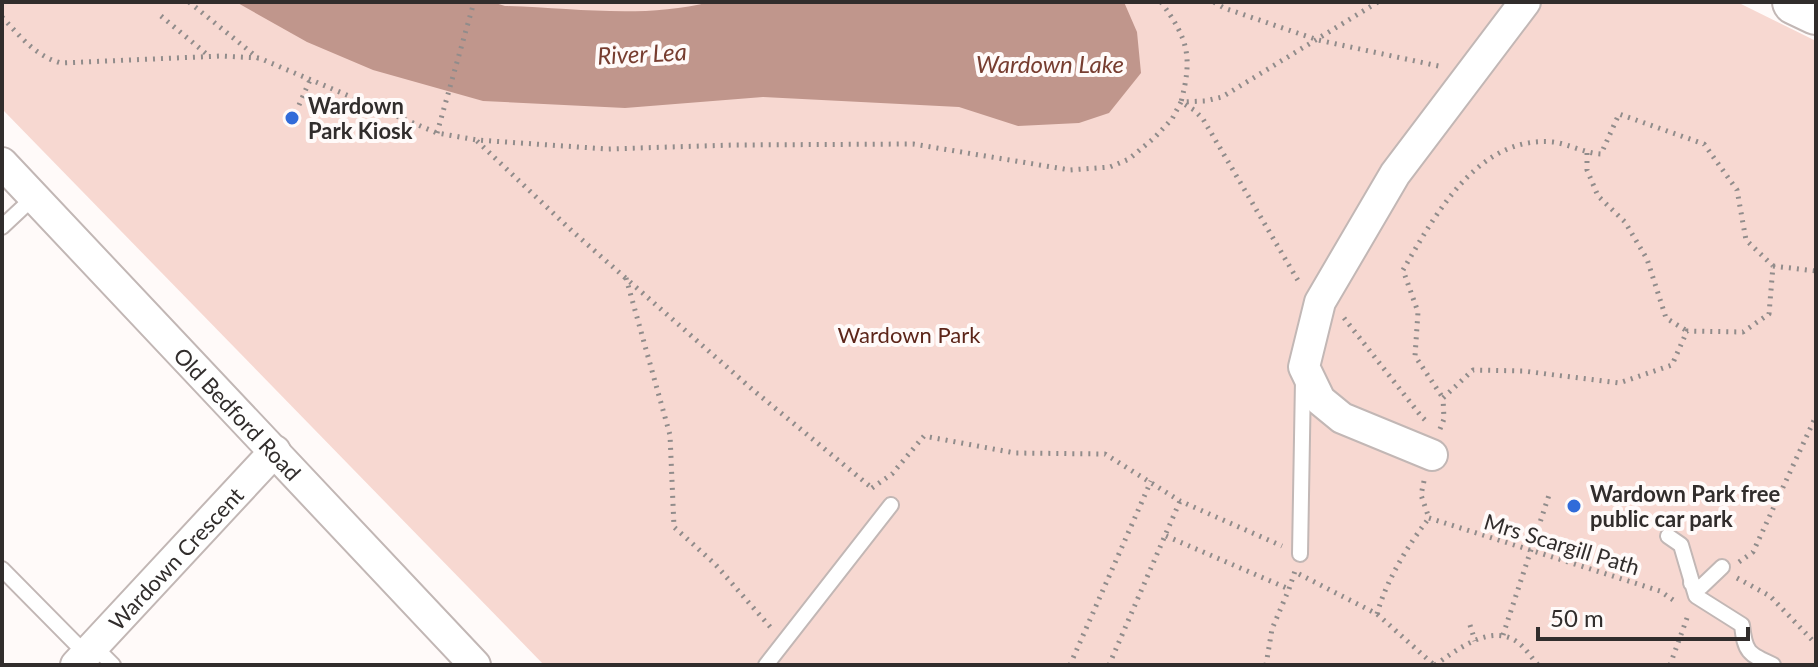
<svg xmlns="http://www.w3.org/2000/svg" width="1818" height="667" font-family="Lato,sans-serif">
<rect width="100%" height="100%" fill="#fffaf9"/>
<polygon fill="#f7d8d1" points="2,2 1737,2 1816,41 1816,665 544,665 2,109"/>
<path fill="#c0968c" d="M236,2H492L505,6C573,8 643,19 710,2H1124L1137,32L1141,73L1109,113L1079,123L1018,126L959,107L763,97L625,108L483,101L373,70L307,42Z"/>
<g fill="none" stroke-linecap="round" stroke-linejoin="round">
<g stroke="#c2b7b5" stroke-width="18">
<g id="service">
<polyline points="2,227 34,197"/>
<path d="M1668,536L1681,545L1696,596L1742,625C1745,652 1748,654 1773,665"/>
<polyline points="1300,554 1303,380"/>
<polyline points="2,569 86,654"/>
<polyline points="1691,583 1695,586 1701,587 1722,567"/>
<polyline points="94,646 113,665"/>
<polyline points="766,665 891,505"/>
</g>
</g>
<g stroke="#c2b7b5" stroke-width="34">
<g id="minor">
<path id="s1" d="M2,163L475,665"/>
<polyline points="1432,455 1342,418 1320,400 1304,367 1320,302 1395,174 1525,2"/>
<path id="s2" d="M76,665L275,451"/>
</g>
</g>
<g stroke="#c2b7b5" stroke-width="48">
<polyline id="trunk" points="1795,2 1816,12"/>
</g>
<g stroke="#918c8b" stroke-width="5" stroke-dasharray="2 6" stroke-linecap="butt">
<polyline points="189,2 258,58"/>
<path d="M1161,2C1188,39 1193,56 1181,102L1194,110L1203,119L1300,284"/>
<polyline points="1214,2 1224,8 1318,40 1443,67"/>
<polyline points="161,16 209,56"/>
<path d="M2,17C20,36 35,56 61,63L221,56L259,58L437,133L477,140L607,149L734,145L913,144L1070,170L1110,167L1129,159L1154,138L1172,119L1181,102L1205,101L1222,97L1378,2"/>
<polyline points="299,105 310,80"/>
<polyline points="437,133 474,2"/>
<polyline points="477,141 572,231 753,390 872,488"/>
<polyline points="1587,153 1587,170 1598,196 1625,222 1647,259 1666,318 1687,331"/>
<polyline points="1773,266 1816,271"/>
<polyline points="626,278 670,435 674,527 715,564 772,629"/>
<polyline points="1344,318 1421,416 1425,420"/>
<path d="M1440,429L1444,419L1443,398L1473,370L1523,371L1619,383L1672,365L1687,331L1743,332L1769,314L1773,266L1746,240L1737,190L1704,144L1619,114L1601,154C1584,153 1569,144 1553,142C1478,135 1435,215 1403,270L1418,312L1415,356L1443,398"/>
<polyline points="1424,481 1421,495 1429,518"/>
<polyline points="872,488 892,474 924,436 1015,453 1105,454 1180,501 1282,546"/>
<polyline points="1429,518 1660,591 1676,602"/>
<polyline points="1166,536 1289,589"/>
<polyline points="1739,562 1753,552 1816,416"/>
<polyline points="1299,574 1377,614 1434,665"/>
<polyline points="1737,578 1770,596 1816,644"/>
<path d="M1377,614C1386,581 1408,545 1429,518"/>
<polyline points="1470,625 1475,641"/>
<polyline points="1503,635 1549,495"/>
<polyline points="1070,665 1151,481"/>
<polyline points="1109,665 1180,501"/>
<polyline points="1266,665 1272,629 1289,589 1295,571"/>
<path d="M1435,665C1457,650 1489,624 1516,641C1525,647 1531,657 1538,665"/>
<polyline points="1670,665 1687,618"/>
</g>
<use href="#service" stroke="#fff" stroke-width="14"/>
<use href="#minor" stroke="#fff" stroke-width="30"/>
<use href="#trunk" stroke="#fff" stroke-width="44"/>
</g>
<g fill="#316bd9" stroke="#fffaf9" stroke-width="3">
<circle cx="292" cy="118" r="8"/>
<circle cx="1574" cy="506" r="8"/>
</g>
<g text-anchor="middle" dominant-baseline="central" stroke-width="8" stroke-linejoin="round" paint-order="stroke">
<g font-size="22" font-weight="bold" fill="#312d2c" stroke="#fffaf9" text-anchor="start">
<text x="308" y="105">Wardown<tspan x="308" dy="25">Park Kiosk</tspan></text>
<text x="1590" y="493">Wardown Park free<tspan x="1590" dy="25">public car park</tspan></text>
</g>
<g font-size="22" fill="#5c2519" stroke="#fffaf9">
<text x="909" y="334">Wardown Park</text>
</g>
<g font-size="22" fill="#312d2c" stroke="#fffaf9">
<text stroke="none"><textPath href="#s1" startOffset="344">Old Bedford Road</textPath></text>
<text transform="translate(1562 544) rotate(17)">Mrs Scargill Path</text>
<text stroke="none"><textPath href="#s2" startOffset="146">Wardown Crescent</textPath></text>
</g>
<g font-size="24" font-style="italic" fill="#773d30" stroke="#fffaf9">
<text transform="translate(642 53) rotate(-3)">River Lea</text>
<text x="1050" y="63">Wardown Lake</text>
</g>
</g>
<rect width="1818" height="667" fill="none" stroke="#312d2c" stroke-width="8"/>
<path d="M1538 627v12h210v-12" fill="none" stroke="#312d2c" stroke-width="4"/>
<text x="1550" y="627" font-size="24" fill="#312d2c" stroke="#fffaf9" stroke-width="6" paint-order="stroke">50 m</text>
</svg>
